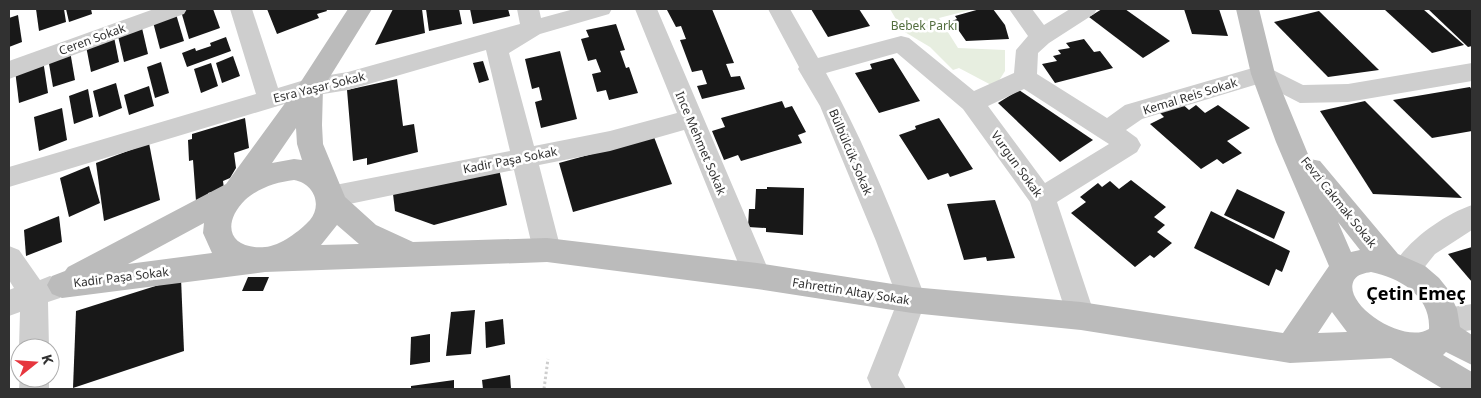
<svg xmlns="http://www.w3.org/2000/svg" width="1481" height="398" font-family="'Noto Sans',sans-serif">
<rect width="100%" height="100%" fill="#fff"/>
<polygon fill="#e7eee0" points="890,9 974,9 939,18 958,48 1005,50 1005,71 995,87 959,68 953,70 930,47 903,31"/>
<g fill="#181818">
<polygon points="36,9 64,9 66,22 39,31"/>
<polygon points="66,9 91,9 92,14 69,22"/>
<polygon points="186,9 213,9 220,28 189,39 181,11"/>
<polygon points="267,9 326,9 327,11 317,14 319,18 277,34"/>
<polygon points="393,9 422,9 425,33 375,45"/>
<polygon points="426,9 459,9 462,24 429,31"/>
<polygon points="470,9 508,9 510,16 473,24"/>
<polygon points="673,9 712,9 734,63 726,64 731,77 740,76 745,89 702,99 697,86 707,84 702,70 692,72 680,40 686,39 681,26 676,27 667,10"/>
<polygon points="811,9 859,9 870,26 828,37"/>
<polygon points="980,9 993,9 1005,25 1009,39 966,41 952,21 957,19 955,16"/>
<polygon points="1102,9 1125,9 1170,41 1143,58 1089,17"/>
<polygon points="1184,9 1219,9 1228,36 1192,34"/>
<polygon points="1384,9 1423,9 1464,45 1432,53"/>
<polygon points="1428,9 1472,9 1472,46 1468,47"/>
<polygon points="1319,11 1379,70 1328,77 1274,22"/>
<polygon points="176,14 184,41 160,49 153,22"/>
<polygon points="18,15 22,42 9,47 9,18"/>
<polygon points="616,24 625,50 620,51 626,68 629,67 638,93 609,100 606,90 597,92 592,74 601,72 596,59 588,61 581,39 589,37 586,30"/>
<polygon points="142,28 148,54 124,62 118,36"/>
<polygon points="114,37 119,62 91,72 86,46"/>
<polygon points="226,37 231,51 187,67 182,53 195,48 196,51 211,46 210,43"/>
<polygon points="1084,39 1094,52 1100,51 1113,68 1055,83 1042,64 1057,61 1053,56 1061,54 1058,50 1070,48 1066,43"/>
<polygon points="70,51 75,80 53,87 48,58"/>
<polygon points="560,51 577,119 541,128 535,102 542,100 539,87 532,89 525,59"/>
<polygon points="233,56 240,76 222,83 216,63"/>
<polygon points="893,58 920,101 879,113 855,73 872,69 870,64"/>
<polygon points="43,60 48,93 19,103 15,70"/>
<polygon points="483,61 489,80 479,83 473,63"/>
<polygon points="161,62 169,93 155,98 147,67"/>
<polygon points="211,63 218,86 201,93 194,69"/>
<polygon points="397,79 403,126 414,124 418,152 367,165 367,158 353,161 347,90"/>
<polygon points="116,83 122,108 99,117 93,91"/>
<polygon points="149,86 154,106 129,115 124,95"/>
<polygon points="1470,87 1472,90 1472,131 1432,138 1393,100"/>
<polygon points="88,89 93,117 74,124 69,96"/>
<polygon points="1019,90 1093,140 1060,162 998,103"/>
<polygon points="782,101 785,108 792,106 806,132 798,135 802,143 741,161 738,155 724,160 712,131 725,127 721,118"/>
<polygon points="1365,101 1462,198 1373,194 1320,111"/>
<polygon points="1180,102 1189,110 1196,105 1205,113 1218,105 1250,128 1227,141 1242,153 1223,164 1217,159 1201,169 1150,124 1164,117 1160,113"/>
<polygon points="62,108 67,140 39,151 34,117"/>
<polygon points="245,118 249,148 234,153 236,168 230,178 223,181 224,189 208,193 208,197 196,201 193,160 189,161 188,140 192,139 192,134"/>
<polygon points="939,118 973,169 950,177 948,173 928,180 899,135 916,129 915,126"/>
<polygon points="654,137 672,184 573,212 559,163"/>
<polygon points="149,143 160,200 104,221 96,163"/>
<polygon points="89,166 100,203 69,217 60,178"/>
<polygon points="499,169 507,205 434,225 395,211 393,194"/>
<polygon points="1131,180 1166,207 1154,217 1165,225 1157,232 1172,243 1154,258 1150,255 1135,267 1071,213 1086,202 1080,197 1098,183 1102,187 1110,181 1119,189"/>
<polygon points="767,187 804,188 803,235 766,232 766,228 748,227 749,209 755,209 756,189 767,189"/>
<polygon points="1237,189 1285,212 1274,239 1224,215"/>
<polygon points="995,200 1015,258 987,261 986,257 964,260 947,204"/>
<polygon points="1211,211 1290,251 1282,272 1276,269 1269,286 1194,248"/>
<polygon points="59,216 62,242 26,256 24,230"/>
<polygon points="1472,247 1472,282 1448,254"/>
<polygon points="248,277 269,277 263,291 242,291"/>
<polygon points="181,278 184,351 73,388 76,311"/>
<polygon points="475,310 471,354 446,356 451,312"/>
<polygon points="503,319 505,344 486,348 485,322"/>
<polygon points="430,334 430,362 410,365 411,337"/>
<polygon points="510,375 511,389 483,389 482,380"/>
<polygon points="454,380 454,389 411,389 411,386"/>
</g>
<g fill="none" stroke-linecap="round" stroke-linejoin="round">
<polyline stroke="#cecece" stroke-width="3" stroke-dasharray="2.5 2.5" stroke-linecap="butt" points="544,389 548,359"/>
<g fill="#cecece" fill-rule="evenodd">
<polygon points="154,9 187,9 184,14 9,79 9,61"/>
<polygon points="230,9 252,9 278,88 311,78 348,72 520,24 517,9 539,9 541,18 574,9 612,9 609,14 540,34 509,53 534,146 610,131 677,113 635,9 657,9 771,276 767,285 757,288 747,285 684,130 610,151 539,165 561,250 557,258 547,262 537,258 533,250 514,170 330,208 321,205 317,197 321,189 330,186 510,151 486,50 348,90 311,96 9,187 9,167 256,94"/>
<path d="M768,9H790L818,58L901,36L909,38L974,91L1014,73L1016,50L1028,36L1009,9H1032L1044,25L1070,9H1097L1094,14L1049,43L1038,53L1037,74L1107,118L1125,105L1263,65L1303,85L1348,84L1472,63V81L1348,102L1300,103L1261,83L1142,119L1126,130L1137,138L1141,145L1137,152L1057,202L1095,316L1091,325L1081,329L1071,325L1067,316L1030,202L963,109L897,53L826,73C866,145 897,223 926,300L898,375L906,389H872L867,378L898,300L876,241L820,106L798,69L799,67ZM1024,89L1098,137L1109,144L1045,183L988,106Z"/>
<path d="M1472,205V230L1435,254L1415,279L1405,282L1395,279L1391,270C1405,242 1443,215 1472,205Z"/>
<polygon points="9,246 19,250 40,280 50,276 60,280 64,289 60,298 48,302 49,348 20,348 20,350 19,348 20,312 9,316 9,290 14,288 9,280"/>
<polygon points="1472,304 1472,330 1446,334 1436,330 1432,321 1436,312 1446,308"/>
<polygon points="20,375 20,378 49,378 49,389 19,389"/>
</g>
<path fill="#bbb" fill-rule="evenodd" d="M348,9H372L323,88L322,125L323,144L345,197L376,225L413,242L547,238L757,263L912,287L1081,302L1283,333L1329,266L1276,142L1251,74L1236,9H1259L1275,74L1310,159L1320,161L1398,254L1425,266L1439,278L1447,288L1457,309L1460,327L1472,335V365L1446,352L1443,355L1472,372V389H1443L1391,358L1290,363L1081,330L912,313L757,289L547,262L265,272L62,298L52,294L47,285L52,276L65,271L68,267L226,184L302,80ZM296,128L297,144L302,160L294,159L272,163ZM294,180C313,183 323,204 310,220C300,231 280,246 265,247C229,250 221,224 245,200C258,188 277,182 294,180ZM1338,222L1360,250L1351,252ZM204,223L203,233L212,253L128,264ZM337,225L359,244L321,245ZM1371,272C1400,278 1431,296 1429,329C1404,345 1341,304 1354,280C1358,274 1365,273 1371,272ZM1332,312L1347,332L1318,333Z"/>
</g>
<g text-anchor="middle" dominant-baseline="central" stroke-width="5" stroke-linejoin="round" paint-order="stroke">
<g font-size="12" fill="#536e3e" stroke="#fff">
<text x="924" y="25">Bebek Parkı</text>
</g>
<g font-size="12" fill="#313131" stroke="#fff">
<text transform="translate(92 39) rotate(-20)">Ceren Sokak</text>
<text transform="translate(319 87) rotate(-14)">Esra Yaşar Sokak</text>
<text transform="translate(1190 96) rotate(-17)">Kemal Reis Sokak</text>
<text transform="translate(701 143) rotate(67)">Ince Mehmet Sokak</text>
<text transform="translate(851 152) rotate(67)">Bülbülcük Sokak</text>
<text transform="translate(510 160) rotate(-11)">Kadir Paşa Sokak</text>
<text transform="translate(1017 164) rotate(54)">Vurgun Sokak</text>
<text transform="translate(1339 202) rotate(51)">Fevzi Cakmak Sokak</text>
<text transform="translate(121 277) rotate(-7)">Kadir Paşa Sokak</text>
<text transform="translate(851 291) rotate(9)">Fahrettin Altay Sokak</text>
</g>
<g font-size="18" font-weight="bold" fill="#000" stroke="#fff">
<text x="1416" y="293">Çetin Emeç</text>
</g>
</g>
<rect width="1481" height="398" fill="none" stroke="#313131" stroke-width="20"/>
<g transform="translate(35 363) rotate(73)"><circle r="24" fill="#ffffff" stroke="#adadad"/>
<path d="M0-4L9 19L0 12L-9 19Z" fill="#e6363e"/>
<text y="-8" font-size="14" font-weight="bold" text-anchor="middle" fill="#313131">K</text>
</g>
</svg>
